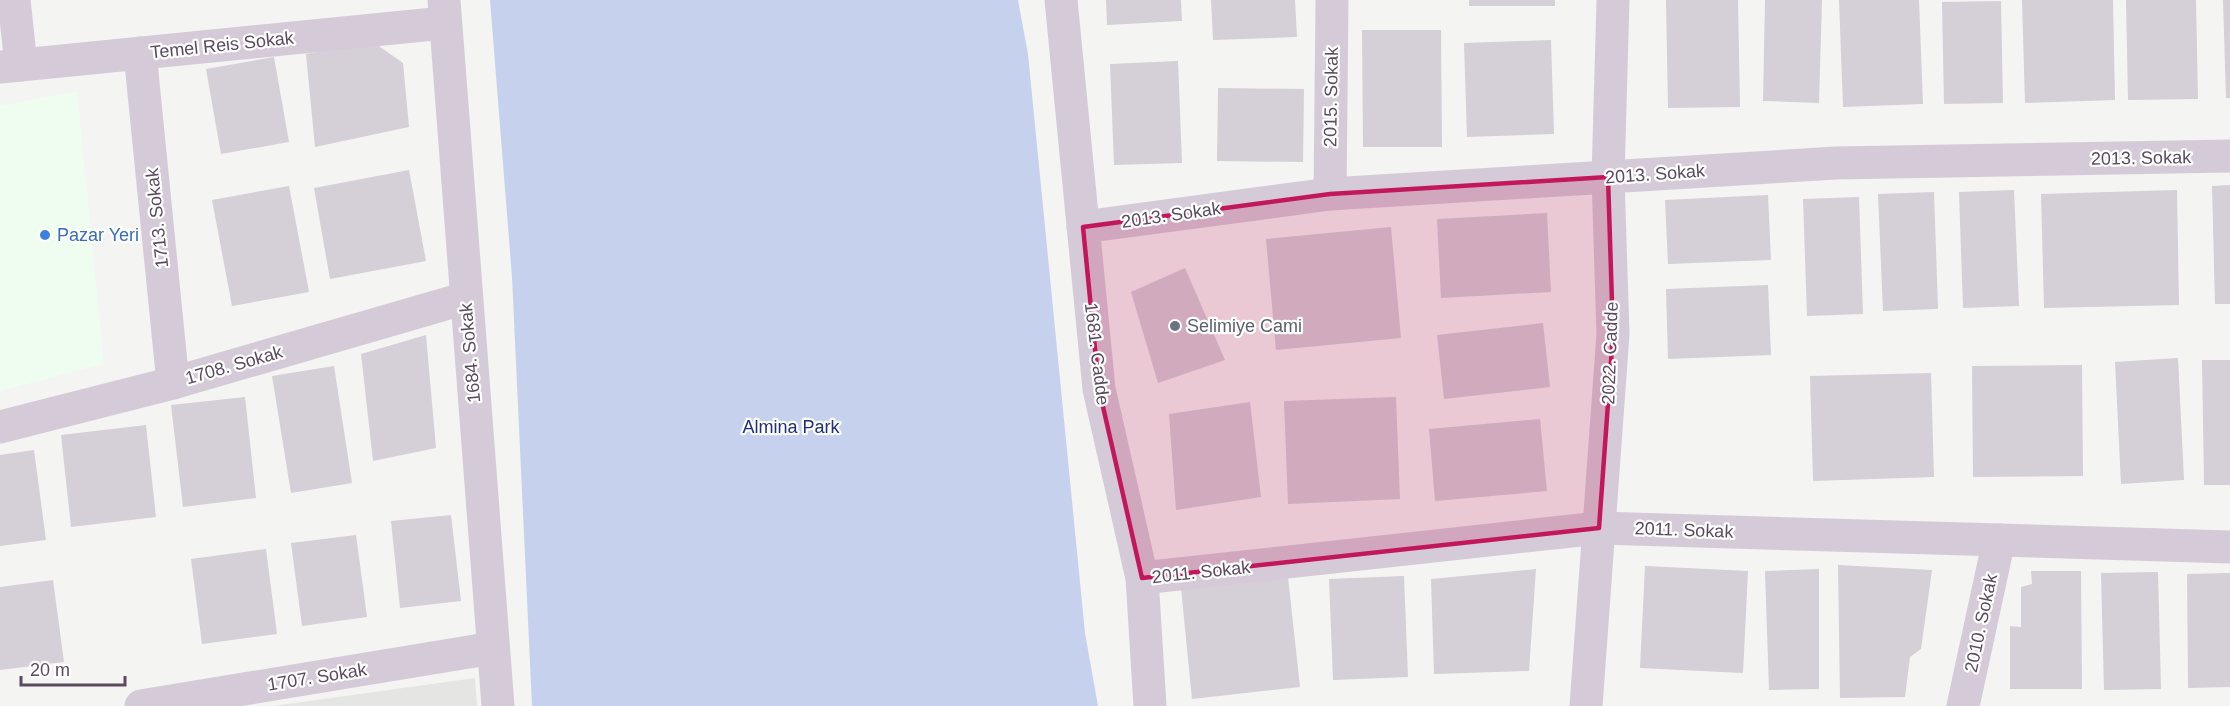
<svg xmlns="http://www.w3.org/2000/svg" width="2230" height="706" font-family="Helvetica,sans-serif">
<rect width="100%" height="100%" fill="#f4f4f3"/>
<polygon fill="#effcf0" points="77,91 104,364 0,391 0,106"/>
<polygon fill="#e5e5e4" points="475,678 477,706 273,706"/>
<polygon fill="#c6d1ed" points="490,0 1018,0 1028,54 1085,633 1098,706 532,706 512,277"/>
<g fill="#d5cfd7">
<polygon points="1106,0 1181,0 1182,21 1107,25"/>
<polygon points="1211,0 1295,0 1297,37 1213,40"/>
<rect x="1469" y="0" width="86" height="6"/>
<polygon points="1666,0 1738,0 1740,107 1668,108"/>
<polygon points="1765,0 1822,0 1819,103 1763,101"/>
<polygon points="1839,0 1919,0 1923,104 1843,107"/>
<polygon points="2022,0 2113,0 2115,100 2025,103"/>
<polygon points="2126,0 2196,0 2198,99 2128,100"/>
<polygon points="2223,0 2230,0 2230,98 2226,98"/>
<polygon points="2001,1 2003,103 1944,104 1942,2"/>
<polygon points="1362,30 1441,30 1442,147 1363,147"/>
<polygon points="1551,40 1554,134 1467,137 1464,43"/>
<polygon points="373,42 403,63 409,127 315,147 306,54"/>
<polygon points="274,57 289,142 221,154 206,69"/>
<polygon points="1178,61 1182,163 1114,165 1110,64"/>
<polygon points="1218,88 1304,89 1303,162 1217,161"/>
<polygon points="409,170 426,261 330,279 314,188"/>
<polygon points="2230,185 2230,304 2215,304 2212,186"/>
<polygon points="289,186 309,292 232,306 212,200"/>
<polygon points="2014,190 2019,306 1963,308 1959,192"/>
<polygon points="2177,190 2179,305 2044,308 2041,194"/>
<polygon points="1934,192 1938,309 1883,311 1878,194"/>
<polygon points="1768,195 1771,260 1668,264 1665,200"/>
<polygon points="1859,197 1863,314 1807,316 1803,199"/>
<polygon points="1547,213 1551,292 1441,298 1437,219"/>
<polygon points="1391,227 1401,338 1276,350 1266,239"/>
<polygon points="1185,268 1225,360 1158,383 1131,292"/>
<polygon points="1768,285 1771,355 1668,359 1666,289"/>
<polygon points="1543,323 1550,387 1444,399 1437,335"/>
<polygon points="426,335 436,448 373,461 361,354"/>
<polygon points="2178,358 2184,480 2121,484 2115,362"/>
<polygon points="2202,360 2230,360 2230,485 2204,485"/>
<polygon points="2082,365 2083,476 1973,477 1972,366"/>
<polygon points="334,366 352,483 291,493 272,376"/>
<polygon points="1931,373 1934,477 1813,481 1810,376"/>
<polygon points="245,397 256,498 183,507 171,405"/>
<polygon points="1396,397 1400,499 1288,504 1284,401"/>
<polygon points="1250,402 1261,497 1176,510 1169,414"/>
<polygon points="1540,419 1547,491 1435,501 1429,429"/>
<polygon points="146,425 156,517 71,527 61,435"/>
<polygon points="34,450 46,540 0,546 0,455"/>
<polygon points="451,515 461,601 400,608 391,521"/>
<polygon points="356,535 367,617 302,626 291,543"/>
<polygon points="266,549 277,634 202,644 191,559"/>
<polygon points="1838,565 1932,570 1921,649 1910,657 1905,697 1840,698"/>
<polygon points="1645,566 1748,571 1743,673 1640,668"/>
<polygon points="1536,569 1529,671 1434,674 1431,579"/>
<polygon points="1819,569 1819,689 1769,690 1765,571"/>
<polygon points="2031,571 2081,571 2082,689 2010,689 2010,626 2021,627 2021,587 2032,584"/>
<polygon points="2158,572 2161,689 2104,690 2101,573"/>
<polygon points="2230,573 2230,687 2188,688 2187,574"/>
<polygon points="1404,576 1408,677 1333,680 1329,579"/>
<polygon points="1288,577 1300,687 1192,699 1181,588"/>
<polygon points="53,580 64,662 0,670 0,587"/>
</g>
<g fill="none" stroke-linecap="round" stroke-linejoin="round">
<g stroke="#d5cbd8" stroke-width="33">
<polyline points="14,0 21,65"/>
<polyline points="444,0 498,706"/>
<polyline points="1061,0 1099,389 1142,578 1150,706"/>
<polyline points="140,53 173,383"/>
<polyline points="0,67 444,23"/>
<polyline points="1330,194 1332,0"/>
<polyline points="1083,227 1330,194 1836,163 2230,156"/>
<polyline points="0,427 173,383 466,298"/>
<polyline points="1142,578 1599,528 2230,547"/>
<polyline points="141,706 493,648"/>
<polyline points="1586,706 1613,334 1608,177 1613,0"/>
<polyline points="1963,706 1999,540"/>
</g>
</g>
<path fill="#c2185b" fill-opacity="0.2" stroke="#c2185b" stroke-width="4.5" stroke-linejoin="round" d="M1608,177L1613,334L1599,528L1142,578L1099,389L1083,227L1330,194Z"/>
<circle fill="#3f7fe0" stroke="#fff" stroke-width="2" cx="45" cy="235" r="6"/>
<circle fill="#6b7280" stroke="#fff" stroke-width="2" cx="1175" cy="326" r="6"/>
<g text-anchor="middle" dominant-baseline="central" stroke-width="4.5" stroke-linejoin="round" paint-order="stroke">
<g font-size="18" fill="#5b4b5f" stroke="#fff">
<text transform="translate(222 45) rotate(-6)">Temel Reis Sokak</text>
<text transform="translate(1331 97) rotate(-89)">2015. Sokak</text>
<text transform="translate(2141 158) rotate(-1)">2013. Sokak</text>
<text transform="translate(1655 174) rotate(-4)">2013. Sokak</text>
<text transform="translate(1171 215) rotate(-8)">2013. Sokak</text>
<text transform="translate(157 218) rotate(-96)">1713. Sokak</text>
<text transform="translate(470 353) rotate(-95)">1684. Sokak</text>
<text transform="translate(1610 353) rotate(-88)">2022. Cadde</text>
<text transform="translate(1097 354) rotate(83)">1681. Cadde</text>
<text transform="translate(234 365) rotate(-16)">1708. Sokak</text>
<text transform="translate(1684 530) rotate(2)">2011. Sokak</text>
<text transform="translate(1201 572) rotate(-6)">2011. Sokak</text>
<text transform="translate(1981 623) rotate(-78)">2010. Sokak</text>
<text transform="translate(317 677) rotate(-9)">1707. Sokak</text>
</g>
<g font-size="18" fill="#366cbe" stroke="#fff" text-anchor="start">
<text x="57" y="235">Pazar Yeri</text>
</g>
<g font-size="18" fill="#5b616d" stroke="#fff" text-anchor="start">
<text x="1187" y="326">Selimiye Cami</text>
</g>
<g font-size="18" fill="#202f7c" stroke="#fff">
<text x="791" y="427">Almina Park</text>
</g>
</g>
<path d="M21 676v9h104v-9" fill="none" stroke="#5b4b5f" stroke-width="3"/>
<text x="30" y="676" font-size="18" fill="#5b4b5f" stroke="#ffffff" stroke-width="4.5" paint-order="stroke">20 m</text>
</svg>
